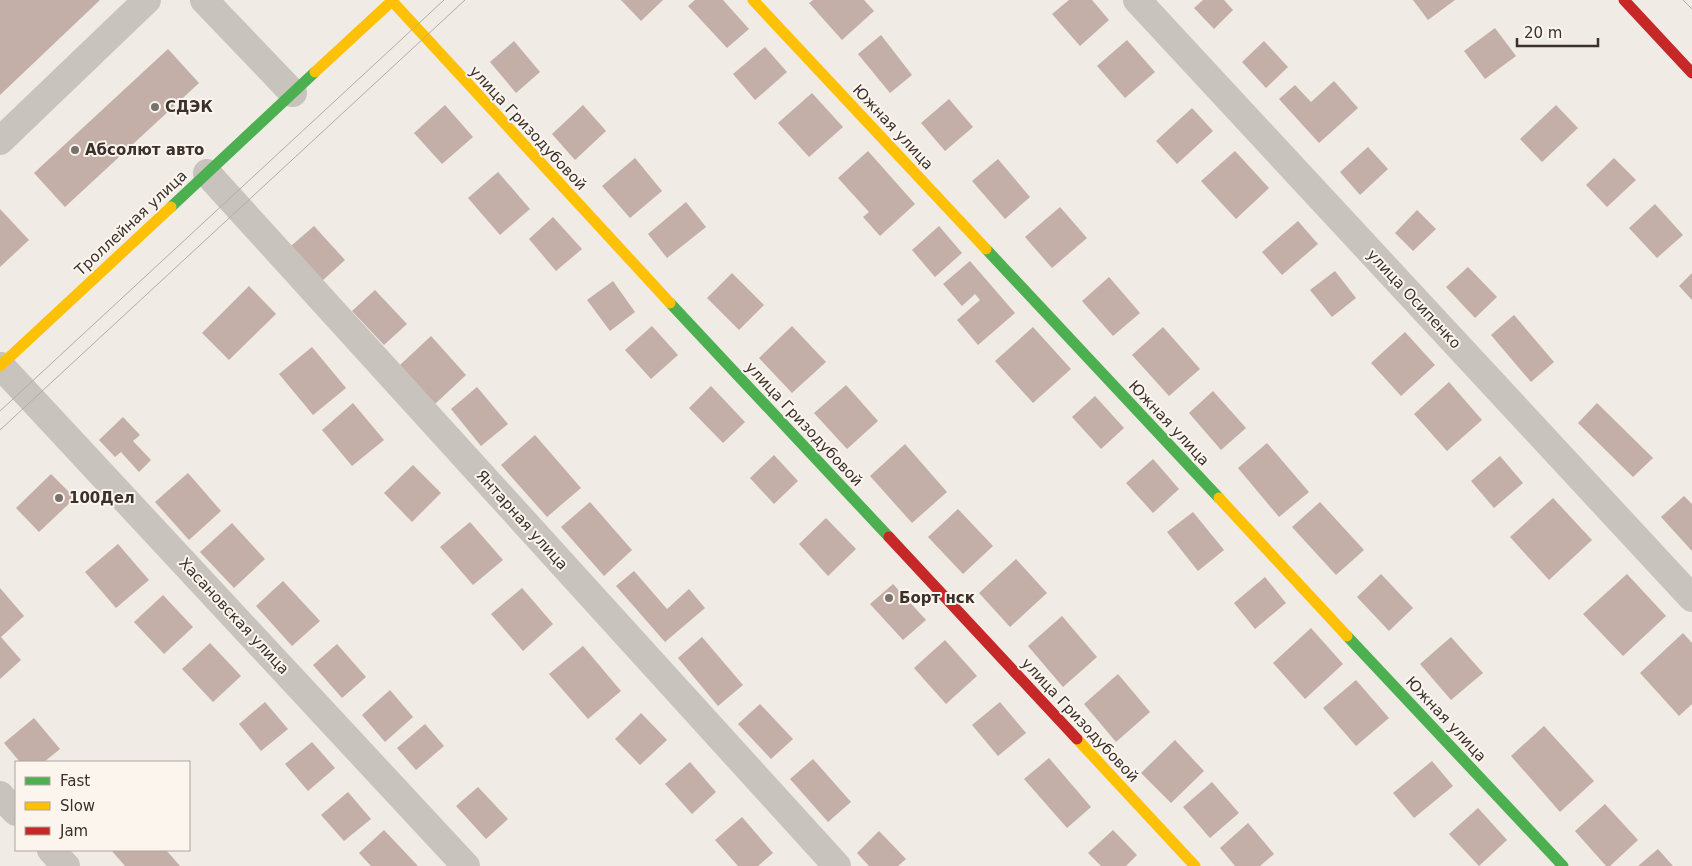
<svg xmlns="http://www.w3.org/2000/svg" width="1692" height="866" font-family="'DejaVu Sans',sans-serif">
<rect width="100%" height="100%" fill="#f0ebe5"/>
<g fill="#c3afa7">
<polygon points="0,0 100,0 0,95"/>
<polygon points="621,0 663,0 641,21"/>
<polygon points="695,0 723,0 749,29 727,48 688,6"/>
<polygon points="813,0 864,0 874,11 842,40 809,3"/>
<polygon points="1069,0 1092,0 1109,20 1080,46 1052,14"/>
<polygon points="1203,0 1224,0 1233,10 1214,29 1194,8"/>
<polygon points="1413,0 1455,0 1428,20"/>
<polygon points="1495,28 1516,56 1485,79 1464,51"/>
<polygon points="881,35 912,75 890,93 858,54"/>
<polygon points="1127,40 1155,72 1125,98 1097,66"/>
<polygon points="514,41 540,72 516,93 490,62"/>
<polygon points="1264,41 1288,67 1266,88 1242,62"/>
<polygon points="765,47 787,72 755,100 733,74"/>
<polygon points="168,49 199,83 65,207 34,173"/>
<polygon points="1334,81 1358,108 1319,143 1279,99 1295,85 1311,102"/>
<polygon points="812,93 843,127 809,157 778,123"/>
<polygon points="949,99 973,127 945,151 921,123"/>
<polygon points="445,105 473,137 442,164 414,133"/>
<polygon points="583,105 606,131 575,160 552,134"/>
<polygon points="1556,105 1578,128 1542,162 1520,139"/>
<polygon points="1192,108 1213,131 1177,164 1156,141"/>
<polygon points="1368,147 1388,169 1360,195 1340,172"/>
<polygon points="868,151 915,204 880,236 863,217 869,212 838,178"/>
<polygon points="1235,151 1269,188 1236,219 1201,181"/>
<polygon points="635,158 662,191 630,218 602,186"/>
<polygon points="1614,158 1636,180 1607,207 1586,185"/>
<polygon points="998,159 1030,197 1005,219 972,181"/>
<polygon points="498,172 530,209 500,235 468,198"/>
<polygon points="686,202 706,227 667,258 648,234"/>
<polygon points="1655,204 1683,235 1657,258 1629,228"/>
<polygon points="1060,207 1087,238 1052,268 1025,237"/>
<polygon points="0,209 29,240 0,267"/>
<polygon points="1417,210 1436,229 1413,251 1395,233"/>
<polygon points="553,217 582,249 556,271 529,239"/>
<polygon points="1298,221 1318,244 1282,275 1262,252"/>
<polygon points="314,226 345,260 322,281 291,246"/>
<polygon points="939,226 962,253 935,277 912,250"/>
<polygon points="970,261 1015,313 978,345 957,320 980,300 975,294 962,306 943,284"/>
<polygon points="1468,267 1497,297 1475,318 1446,287"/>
<polygon points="1335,271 1356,298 1332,317 1310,290"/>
<polygon points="732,273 764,305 739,330 707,298"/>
<polygon points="1692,273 1692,300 1679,286"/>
<polygon points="1109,277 1140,313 1113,336 1082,301"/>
<polygon points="613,281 635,312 610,331 587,300"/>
<polygon points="249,286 276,314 229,360 202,333"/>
<polygon points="375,290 407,324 384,345 352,311"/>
<polygon points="1514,315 1554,362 1531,382 1491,335"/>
<polygon points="652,326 678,355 651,379 625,350"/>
<polygon points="792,326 826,362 792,393 759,358"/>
<polygon points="1033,327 1071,369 1033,403 995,361"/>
<polygon points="1163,327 1200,369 1169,396 1132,355"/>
<polygon points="1405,332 1435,365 1401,396 1371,363"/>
<polygon points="431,336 466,375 435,404 400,365"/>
<polygon points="312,347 346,388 313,415 279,374"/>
<polygon points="1449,382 1482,420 1447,451 1414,414"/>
<polygon points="846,385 878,421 847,449 814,413"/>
<polygon points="711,386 745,422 723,443 689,408"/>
<polygon points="477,387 508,424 481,446 451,409"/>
<polygon points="1213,391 1246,428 1221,450 1189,413"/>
<polygon points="1095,396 1124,428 1101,449 1072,417"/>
<polygon points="353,403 384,440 352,466 322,430"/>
<polygon points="1597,403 1653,458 1633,477 1578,423"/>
<polygon points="123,417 140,435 133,441 151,460 139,472 121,452 115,457 99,440"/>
<polygon points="535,435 581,488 547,517 501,465"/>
<polygon points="1267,443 1309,492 1279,517 1238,468"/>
<polygon points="905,444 947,492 912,523 870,476"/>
<polygon points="774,455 798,481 774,504 750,478"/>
<polygon points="1500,456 1523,483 1494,508 1471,481"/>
<polygon points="1153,459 1179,489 1153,513 1126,483"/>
<polygon points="413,465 441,493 412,522 384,493"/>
<polygon points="188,473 221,511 189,540 155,502"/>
<polygon points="51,474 75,498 39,532 16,508"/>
<polygon points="1684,496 1692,504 1692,551 1661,517"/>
<polygon points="1553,498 1592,540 1549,580 1510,537"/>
<polygon points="590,502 632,550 604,576 561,527"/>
<polygon points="1320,502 1364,550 1336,575 1292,527"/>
<polygon points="958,509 993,546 963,574 928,537"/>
<polygon points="1193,512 1224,550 1198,571 1167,532"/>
<polygon points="826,518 856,549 828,576 799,544"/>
<polygon points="470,522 503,560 473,585 440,547"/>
<polygon points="232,523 265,559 234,588 200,552"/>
<polygon points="118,544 149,580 116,608 85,572"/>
<polygon points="1016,559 1047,593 1010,627 979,593"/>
<polygon points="634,571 667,609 689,589 705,608 665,642 616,586"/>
<polygon points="1381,574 1413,608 1389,631 1357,597"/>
<polygon points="1627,574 1666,616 1623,656 1583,614"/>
<polygon points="1265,577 1286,603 1255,629 1234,603"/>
<polygon points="283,581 320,621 292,646 256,606"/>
<polygon points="893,584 926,620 903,640 870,604"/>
<polygon points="0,588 24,616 1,637 21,660 0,679"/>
<polygon points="522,588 553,624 523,651 491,614"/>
<polygon points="163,595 193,627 164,654 134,622"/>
<polygon points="1062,616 1097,657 1063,687 1028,646"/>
<polygon points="1311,628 1343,664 1305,699 1273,663"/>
<polygon points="1683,633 1692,643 1692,704 1679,716 1640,673"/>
<polygon points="702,637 743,685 718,706 678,658"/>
<polygon points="1451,637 1483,673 1451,700 1420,664"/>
<polygon points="945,640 977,676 946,704 914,668"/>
<polygon points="210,643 241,676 213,702 182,669"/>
<polygon points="337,644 366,677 342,698 313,665"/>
<polygon points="583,646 621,691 588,719 549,674"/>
<polygon points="1118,674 1150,712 1116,742 1084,704"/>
<polygon points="1356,680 1389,718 1356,746 1323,708"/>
<polygon points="390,690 413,717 385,742 362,715"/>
<polygon points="265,702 288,729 261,751 239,724"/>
<polygon points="1000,702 1026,733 998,756 972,725"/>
<polygon points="760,704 793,739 771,759 738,724"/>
<polygon points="641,713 667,740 640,765 615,739"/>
<polygon points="34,718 60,749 44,762 20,762 4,743"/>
<polygon points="425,724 444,746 416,770 397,748"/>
<polygon points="1544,726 1594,781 1560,812 1511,756"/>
<polygon points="1175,740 1204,771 1171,803 1141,773"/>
<polygon points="312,742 335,768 308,791 285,764"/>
<polygon points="1049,758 1091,807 1067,828 1024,779"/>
<polygon points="813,759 851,802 828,822 790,779"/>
<polygon points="1432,761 1453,786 1414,818 1393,793"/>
<polygon points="690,762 716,792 692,814 665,784"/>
<polygon points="1212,782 1239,813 1210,838 1183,807"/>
<polygon points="478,787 508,819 486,839 456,806"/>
<polygon points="348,792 371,819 344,841 321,815"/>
<polygon points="1605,804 1638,840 1610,866 1606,866 1575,831"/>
<polygon points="1478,808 1507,840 1479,866 1449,834"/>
<polygon points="742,817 773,853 758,866 738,866 715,840"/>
<polygon points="1248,823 1274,854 1260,866 1235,866 1220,848"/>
<polygon points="384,830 418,866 371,866 359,853"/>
<polygon points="1113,830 1137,855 1126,866 1101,866 1088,853"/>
<polygon points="879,831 906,859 898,866 869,866 857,853"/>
<polygon points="1658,849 1673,866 1638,866"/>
<polygon points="111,850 166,850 180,866 125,866"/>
</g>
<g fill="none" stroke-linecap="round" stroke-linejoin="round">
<g stroke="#c9c3be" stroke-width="28">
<polyline points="204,0 293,93"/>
<polyline points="1137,0 1692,598"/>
<polyline points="0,141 147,0"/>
<polyline points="207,173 837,866"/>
<polyline points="1,366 466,866"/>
<polyline points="0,795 16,812"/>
<polyline points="51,850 66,866"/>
</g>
<g stroke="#4caf50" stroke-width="11">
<polyline points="171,207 315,72"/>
<polyline points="986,249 1219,498"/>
<polyline points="670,303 889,537"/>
<polyline points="1347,636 1563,866"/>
</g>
<g stroke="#ffc107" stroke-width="11">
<polyline points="753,0 986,249"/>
<polyline points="392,1 670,303"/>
<polyline points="315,72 393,0"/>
<polyline points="0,366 171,207"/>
<polyline points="1219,498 1347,636"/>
<polyline points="1077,739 1195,866"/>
</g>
<g stroke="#c62828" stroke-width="11">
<polyline points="1624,0 1692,73"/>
<polyline points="889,537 1077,739"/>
</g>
<g stroke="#b1aca8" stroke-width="1">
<polyline points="1683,0 1692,9"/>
<polyline points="0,411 444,0"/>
<polyline points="0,430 465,0"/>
</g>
</g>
<g fill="#7a716c" stroke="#fbf5ee" stroke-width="2">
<circle cx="155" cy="107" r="5"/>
<circle cx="75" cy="150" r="5"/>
<circle cx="59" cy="498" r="5"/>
<circle cx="889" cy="598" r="5"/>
</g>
<g text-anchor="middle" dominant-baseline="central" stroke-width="4" stroke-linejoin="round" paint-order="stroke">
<g font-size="15" font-weight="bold" fill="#3b302b" stroke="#fbf5ee" text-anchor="start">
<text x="165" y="107">СДЭК</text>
<text x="85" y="150">Абсолют авто</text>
<text x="69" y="498">100Дел</text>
<text x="899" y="598">Борт нск</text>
</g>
<g font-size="15" fill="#3b302b" stroke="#fbf5ee">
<text transform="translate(893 127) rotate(47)">Южная улица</text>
<text transform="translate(528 128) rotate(47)">улица Гризодубовой</text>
<text transform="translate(131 223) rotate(-43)">Троллейная улица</text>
<text transform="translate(1414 299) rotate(47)">улица Осипенко</text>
<text transform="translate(1169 423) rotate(47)">Южная улица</text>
<text transform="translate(804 424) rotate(47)">улица Гризодубовой</text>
<text transform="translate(522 520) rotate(48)">Янтарная улица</text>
<text transform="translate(234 616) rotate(47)">Хасановская улица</text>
<text transform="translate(1446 719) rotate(47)">Южная улица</text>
<text transform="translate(1080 720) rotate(47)">улица Гризодубовой</text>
</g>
</g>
<rect x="15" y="761" width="175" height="90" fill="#fbf5ee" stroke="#aea6a0"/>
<rect x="25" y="777" width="25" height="8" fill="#4caf50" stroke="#aea6a0"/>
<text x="60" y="786" font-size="15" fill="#3b302b">Fast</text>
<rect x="25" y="802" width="25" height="8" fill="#ffc107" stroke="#aea6a0"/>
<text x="60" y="811" font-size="15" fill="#3b302b">Slow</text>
<rect x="25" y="827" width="25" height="8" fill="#c62828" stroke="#aea6a0"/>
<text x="60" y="836" font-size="15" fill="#3b302b">Jam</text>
<path d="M1517 38v8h81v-8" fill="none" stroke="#3b302b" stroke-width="2.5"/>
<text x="1524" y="38" font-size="15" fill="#3b302b" stroke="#fbf5ee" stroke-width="4" paint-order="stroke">20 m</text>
</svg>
